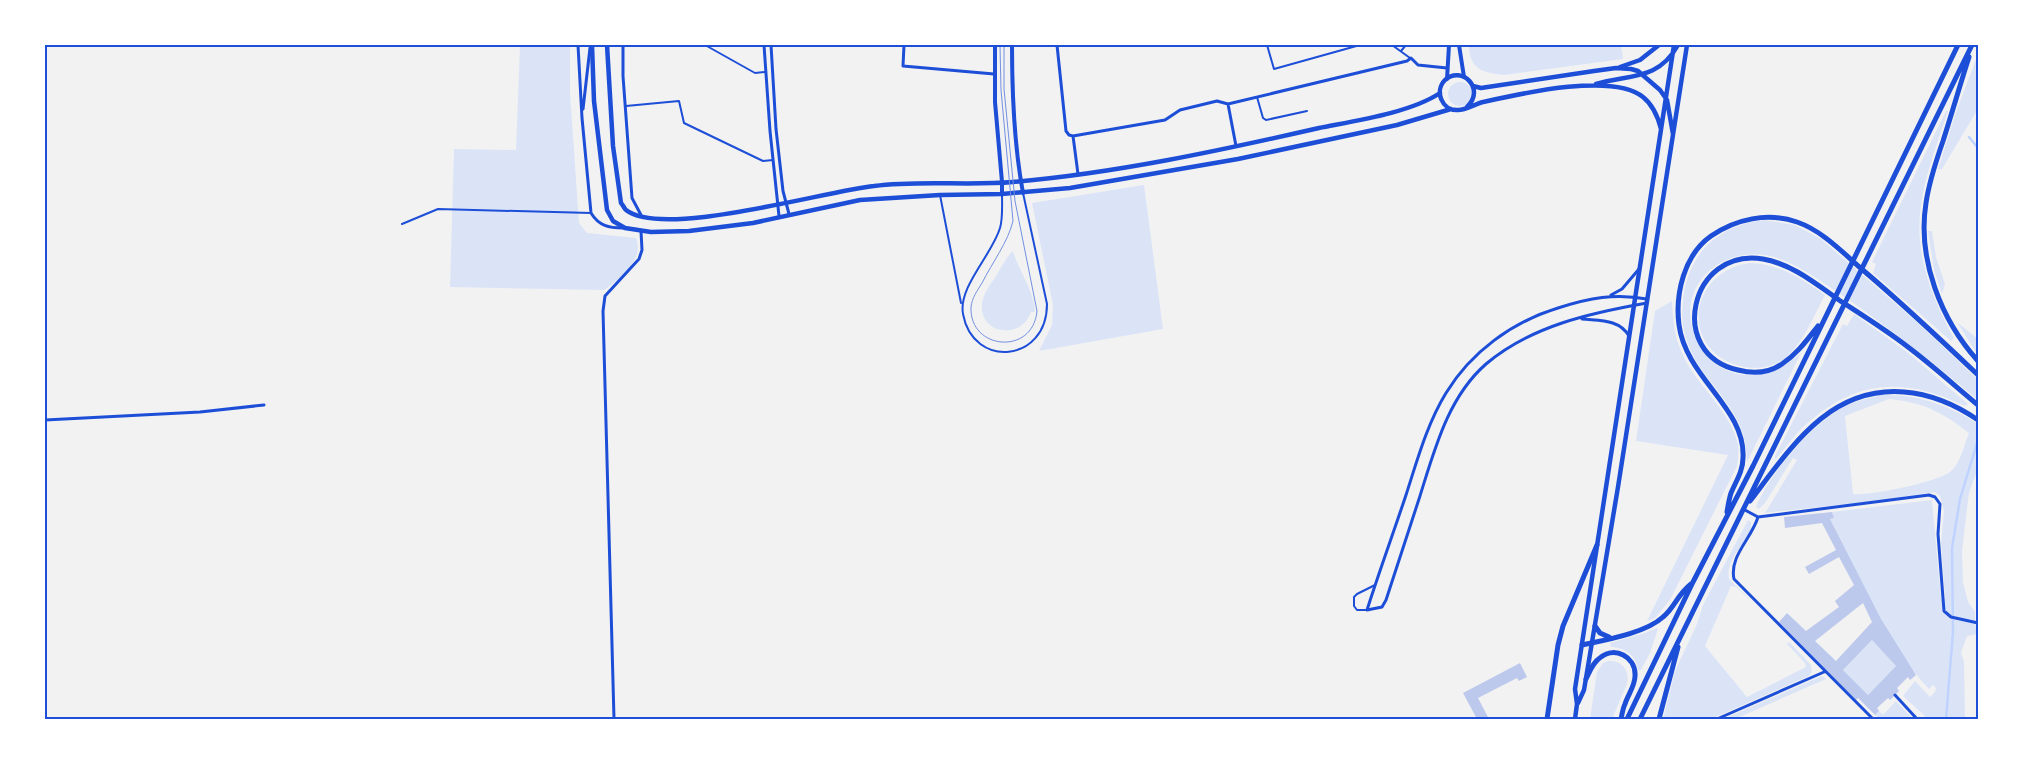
<svg xmlns="http://www.w3.org/2000/svg" width="2023" height="764" viewBox="0 0 2023 764" font-family="Commissioner,sans-serif">
	<style>
		.green { fill: #dbe4f7; fill-rule: evenodd }
		.lines { fill: none; stroke-linecap: round; stroke-linejoin: round }
		.stream { stroke: #bfd3fe; stroke-width: 2.5 }
		.building { fill: #bdc9ec; fill-rule: evenodd }
		.service { stroke: #1d4ed8; stroke-width: 2 }
		.minor { stroke: #1d4ed8; stroke-width: 3 }
		.tertiary { stroke: #1d4ed8; stroke-width: 4 }
		.secondary { stroke: #1d4ed8; stroke-width: 4.5 }
		.primary { stroke: #1d4ed8; stroke-width: 5 }
		.tram { stroke: #7290e2; stroke-width: 1 }
		.neatline { fill: none; stroke: #1d4ed8; stroke-width: 2 }
	</style>
	<rect width="100%" height="100%" fill="#f2f2f2"/>
	<path class="green" d="M520,45H570V93L579,223L587,233L636,238C645,260 619,279 604,290L450,287L454,149L516,150Z
		M1469,45H1621L1623,59L1504,75C1483,73 1469,69 1469,45Z
		M1978,54V109L1942,169H1938L1956,112Z
		M1448 94a12 12 0 1 1 24 0a12 12 0 1 1-24 0Z
		M1946,111H1948C1937,145 1923,179 1920,214C1916,258 1933,301 1954,338L1951,341L1873,273L1876,264L1872,262Z
		M1144,185L1163,329L1039,351L1052,325L1053,305L1032,203Z
		M1765,220L1795,225L1821,239L1919,324L1978,380V400C1935,364 1892,330 1846,298C1823,283 1800,265 1774,257C1757,252 1738,254 1722,262C1647,303 1718,425 1801,353L1747,462C1749,394 1674,375 1683,301C1684,285 1689,271 1697,258C1713,234 1737,223 1765,220Z
		M1928,231H1932L1936,257L1945,284L1942,294L1934,270Z
		M1013,251C1019,272 1034,290 1035,312H1031C1021,341 979,334 982,304C983,294 990,285 996,276C1001,268 1006,257 1013,251Z
		M1750,263C1779,264 1801,278 1825,295C1813,317 1804,343 1784,359C1772,368 1754,370 1740,366C1678,349 1689,271 1750,263Z
		M1672,301C1673,319 1674,336 1682,353C1696,386 1729,408 1738,444C1739,451 1738,459 1737,466L1670,600L1655,618L1647,621L1728,455L1636,441L1655,311Z
		M1854,314L1907,352L1968,404L1965,406C1903,376 1854,379 1802,428C1792,438 1784,450 1775,460V456L1843,324L1847,326Z
		M1957,322L1978,339V356Z
		M1882,395C1918,394 1948,405 1978,424V468L1969,493L1962,551L1963,582L1968,602L1975,612V625L1978,626V634L1967,636L1961,653L1964,661L1965,719H1928L1903,696L1915,681L1930,697L1935,692L1936,688L1933,685L1929,689C1887,645 1858,573 1830,519L1834,518L1832,512L1932,500L1941,598H1945L1941,543L1944,511L1940,496L1935,492L1928,493L1884,500L1765,513L1797,460L1793,458L1765,503L1759,509L1756,507C1770,473 1807,430 1838,410C1851,402 1868,398 1882,395ZM1889,399C1923,402 1942,412 1969,433C1964,445 1961,462 1951,471C1939,482 1870,496 1853,494L1845,416Z
		M1748,520L1751,522C1753,542 1725,554 1729,579L1757,606L1736,587L1731,586L1705,646L1747,697L1806,667L1805,663L1787,644L1789,642L1811,665L1812,672L1809,676L1711,719H1663L1675,671L1697,624L1703,605Z
		M1657,628L1658,629L1650,653L1641,670H1638C1636,655 1625,648 1611,647L1610,643L1645,633Z
		M1872,640L1896,666L1868,695L1843,670Z
		M1608,661C1622,660 1630,670 1627,684L1612,719H1590L1597,672L1603,663Z
		M1822,676L1826,679L1735,719H1723Z
		M1896,701L1913,719H1879L1875,715L1879,711L1883,715Z"/>
	<g class="lines">
		<path class="stream" d="M1969,137L1978,148
			M1946,719L1953,632L1952,548L1960,499L1978,440"/>
	</g>
	<path class="building" d="M1832,512L1834,518L1830,519L1881,619L1916,675L1910,680L1908,677L1897,688L1899,691L1890,700L1888,698L1877,708L1879,711L1875,715L1858,698L1856,700L1779,622L1787,613L1806,631L1839,607L1835,601L1854,585L1839,557L1809,574L1805,567L1836,550L1822,523L1785,528L1784,517ZM1863,603L1872,622L1836,661L1815,641ZM1872,640L1896,666L1868,695L1843,670Z
		M1520,663L1527,677L1519,681L1517,678L1478,698L1489,719H1477L1463,693Z"/>
	<g class="lines">
		<path class="service" d="M705,45L755,73L765,72
			M1267,45L1274,69L1360,45
			M1392,45L1410,58
			M1401,51L1406,45
			M1257,97L1263,118L1266,120L1307,111
			M626,106L679,101L684,123L763,161L773,160
			M1002,194C1002,205 1003,218 1000,228C992,255 958,287 963,314C973,369 1047,363 1047,304L1023,193
			M940,195L961,303
			M402,224L438,209L591,213
			M1367,610H1357L1354,606V597L1357,594L1375,585"/>
		<path class="minor" d="M578,45L582,118L591,213C599,226 609,228 623,228
			M623,45V76L632,198L641,215
			M764,45L770,131L779,216
			M771,45L776,129L783,191L789,214
			M904,45L903,66L994,74
			M1057,45L1066,131L1069,135L1073,136L1165,120L1180,110L1217,101L1228,104L1407,61L1411,58L1418,65L1447,68
			M1228,104L1236,146
			M583,109L590,48
			M1073,136L1078,174
			M1611,295L1622,289L1639,269
			M1647,299C1615,293 1589,298 1558,308C1512,322 1471,352 1446,393C1427,424 1417,461 1406,495C1393,534 1379,572 1367,610L1382,607L1386,600C1397,567 1408,533 1419,499C1434,452 1447,398 1486,364C1531,326 1590,313 1647,303
			M1582,319C1600,321 1619,319 1629,336
			M45,420L200,412L264,405
			M1743,509L1758,517L1929,495L1935,497L1940,504L1938,534L1944,611L1951,617L1978,623
			M1758,517C1752,538 1729,556 1734,579L1873,719
			M1895,695L1917,719
			M614,719L603,311L605,296L639,259L642,250L641,231
			M1717,719L1824,672"/>
		<path class="tertiary" d="M995,45V102L1002,182V194
			M1012,45C1012,94 1014,145 1023,193
			M1459,45L1464,77
			M1447,79L1449,45"/>
		<path class="secondary" d="M592,45L594,101L607,210L613,221L625,228L651,232L689,231L753,223L860,200L940,195L1002,194L1070,188L1238,159L1397,125L1451,109
			M607,45L613,146L621,203C623,205 624,208 626,210C663,239 825,191 874,186C920,180 967,186 1013,182C1116,173 1218,151 1319,128C1354,121 1410,113 1440,93
			M1620,67L1640,60L1659,45
			M1596,84C1629,74 1658,81 1678,45
			M1473,86L1481,88L1594,71L1616,68L1631,69L1638,71L1660,90L1667,100L1673,134
			M1467,107C1486,89 1462,65 1445,80C1434,91 1442,111 1458,110C1466,110 1475,104 1483,102C1519,94 1613,72 1643,97C1653,105 1658,117 1661,129
			M1578,703L1584,690L1618,487L1687,45
			M1575,719L1577,704L1575,689L1674,45"/>
		<path class="primary" d="M1969,57C1960,85 1952,113 1943,141C1936,161 1929,182 1926,203C1917,259 1941,320 1978,361
			M1818,326C1807,340 1797,354 1782,364C1769,373 1753,374 1738,370C1666,354 1690,247 1763,259C1792,264 1816,284 1839,300C1862,315 1886,330 1908,347C1932,365 1955,386 1978,405
			M1750,501C1790,449 1829,386 1904,392C1930,394 1956,405 1978,420
			M1727,512C1728,506 1729,499 1731,493C1736,481 1743,471 1743,458C1746,408 1686,378 1679,325C1675,294 1684,255 1711,236C1736,219 1767,212 1797,222C1823,231 1843,253 1864,271C1903,304 1940,339 1978,375
			M1595,626L1600,633L1609,637
			M1582,645C1605,640 1646,633 1663,617C1675,607 1677,595 1691,584
			M1586,679C1590,671 1593,662 1601,657C1615,646 1635,657 1635,674C1636,685 1628,694 1625,704C1623,708 1622,714 1621,719
			M1547,719L1558,645L1563,626L1597,545
			M1627,719L1693,582L1753,466L1958,45
			M1640,719L1972,45
			M1659,719L1678,647"/>
		<path class="tram" d="M1000,45L1001,90L1013,221C1008,242 992,263 982,283C977,291 972,298 971,307C969,350 1033,356 1037,311L1015,201L1004,89V45"/>
	</g>
	<rect width="2023" height="764" fill="none" stroke="#ffffff" stroke-width="92"/>
	<rect x="46" y="46" width="1931" height="672" class="neatline"/>
</svg>
